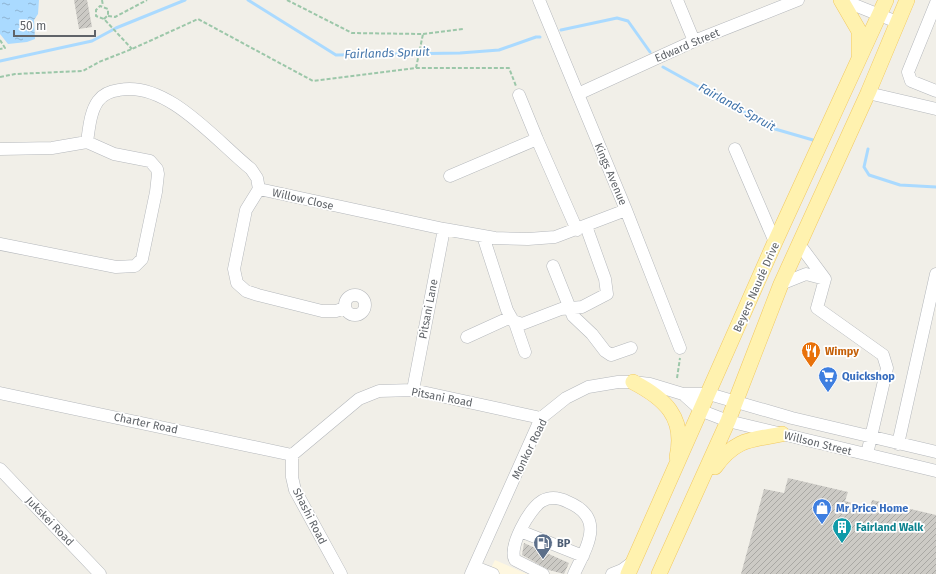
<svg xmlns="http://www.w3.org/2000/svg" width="936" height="574" viewBox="0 0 936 574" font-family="'Fira Sans',sans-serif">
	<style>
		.commercial { fill: #fef7e0 }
		.water { fill: url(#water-ripples) }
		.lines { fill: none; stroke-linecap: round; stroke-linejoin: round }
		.stream { stroke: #aadaff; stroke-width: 3 }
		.building { fill: url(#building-hatch) }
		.minor-casing { stroke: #b5b8bc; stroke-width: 13 }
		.major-casing { stroke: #f2c960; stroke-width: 16 }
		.path { stroke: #9cc7a9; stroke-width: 2; stroke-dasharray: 4 2; stroke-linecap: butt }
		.minor { stroke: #fff; stroke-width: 12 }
		.major { stroke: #fff2af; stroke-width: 15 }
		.labels { text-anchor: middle; stroke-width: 3.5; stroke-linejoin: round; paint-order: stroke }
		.street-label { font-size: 11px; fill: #5f6368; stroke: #fff }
		.food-label { font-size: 11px; font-weight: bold; fill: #c56008; stroke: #fff; text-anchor: start }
		.shop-label { font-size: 11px; font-weight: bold; fill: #366cbe; stroke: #fff; text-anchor: start }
		.culture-label { font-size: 11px; font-weight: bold; fill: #0d838f; stroke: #fff; text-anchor: start }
		.service-label { font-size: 11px; font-weight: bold; fill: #4e5e75; stroke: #fff; text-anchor: start }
		.water-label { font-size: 12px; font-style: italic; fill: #4174aa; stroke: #fff }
	</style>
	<defs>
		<pattern id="water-ripples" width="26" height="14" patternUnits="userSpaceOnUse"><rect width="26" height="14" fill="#aadaff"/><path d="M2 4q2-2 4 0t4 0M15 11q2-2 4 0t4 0" fill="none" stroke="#8eb4d2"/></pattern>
		<pattern id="building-hatch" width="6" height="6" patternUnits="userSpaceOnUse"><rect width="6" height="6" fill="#cccac5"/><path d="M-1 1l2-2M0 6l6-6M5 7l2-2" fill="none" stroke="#a9a8a4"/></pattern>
	</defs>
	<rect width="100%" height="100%" fill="#f1efe8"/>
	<path class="commercial" d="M495,560L527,574H488Z"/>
	<path class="water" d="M0,0H39L38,14L34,20L35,39L27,42L8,44L0,34Z"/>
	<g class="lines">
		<path class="stream" d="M248,0L336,55L460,53L499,50L536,37H540
			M561,30L617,18L628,21L650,52
			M0,61L92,41L116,28L185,0
			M663,67L775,129L813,140
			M868,149L864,167L869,175L900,185L936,187"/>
	</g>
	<path class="building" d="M74,0H87L92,27L79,29Z
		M788,478L848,492L845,501L870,508L872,500L936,515V574H741L764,489L784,493Z
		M524,543L569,563L564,574L549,570L522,555Z"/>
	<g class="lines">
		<defs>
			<path id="minor" d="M539,0L626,210L680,348
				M677,0L694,41
				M842,0L897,22
				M936,3L908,72L911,81L936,91
				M868,93L936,109
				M578,94L694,41L798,0
				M519,95L537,139L577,230
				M87,142C89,129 90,112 98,101C103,94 111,91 119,90C167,80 216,141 251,169L257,178L259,189
				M0,149L52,148L87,142
				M735,149L775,242
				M450,176L537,139
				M259,189L444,229L495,238L528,239L555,237L626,210
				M259,189L246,210L234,269L237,283L246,291L258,295L322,311H336L345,308
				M483,236L507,310L513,321L522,324L561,309L582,307L607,294L605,279L586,226
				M0,244L116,267L135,266L142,259L156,192L158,174L157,169L150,161L114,154L87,142
				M799,244L825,279L817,308L883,355L887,368L867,454
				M553,266L573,316L592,334L605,351L611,355L631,348
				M781,284L806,274L825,279
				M345 305a10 10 0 1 1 20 0a10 10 0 1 1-20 0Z
				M515,323L525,352
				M467,337L511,317
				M413,390L444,229
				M0,393L292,455
				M683,394L702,411L728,421L936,471
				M898,444L936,274
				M292,455L359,399L379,391L413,390L541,418
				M292,455V477L295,490L341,574
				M0,469L100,574
				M520,531L583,556
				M475,567L493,574
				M471,574L541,418L566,398L588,387L618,382H633L650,384L683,394H709L792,418L936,452
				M543,574L515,560C508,547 529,509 542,501C551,496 560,498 568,502C606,518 587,546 574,574
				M612,574L622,570L633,562"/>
			<path id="major" d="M841,0L859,31V54
				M633,382C664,398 686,417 677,457
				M715,467C735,439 750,440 782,434
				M628,574L775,242L886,0
				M659,574L728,421L781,284L868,93L907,0"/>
		</defs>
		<use href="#minor" class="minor-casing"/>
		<use href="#major" class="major-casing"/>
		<path class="path" d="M102,0L103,6
			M287,0L352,33L423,34L463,29
			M108,16L115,17L147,0
			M104,19L108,15V9L100,6L96,10V16L104,19L132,49
			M0,40L5,48L0,49
			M416,68L423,34
			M0,77L15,74L83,71L99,62L132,49L198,19L313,81L416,68H509L516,86
			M677,378L680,358"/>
		<use href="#minor" class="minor"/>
		<use href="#major" class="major"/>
	</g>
	<defs>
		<symbol id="restaurant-pin" viewBox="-11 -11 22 30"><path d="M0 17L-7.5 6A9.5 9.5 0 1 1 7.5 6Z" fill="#e8710a" stroke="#fff"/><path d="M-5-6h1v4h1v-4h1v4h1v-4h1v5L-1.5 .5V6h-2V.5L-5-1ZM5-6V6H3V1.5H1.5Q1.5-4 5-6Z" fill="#fff"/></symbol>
		<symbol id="supermarket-pin" viewBox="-11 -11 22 30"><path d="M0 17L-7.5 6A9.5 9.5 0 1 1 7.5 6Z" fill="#3f7fe0" stroke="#fff"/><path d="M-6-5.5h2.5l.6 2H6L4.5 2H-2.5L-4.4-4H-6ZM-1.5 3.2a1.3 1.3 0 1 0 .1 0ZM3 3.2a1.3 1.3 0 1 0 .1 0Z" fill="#fff"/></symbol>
		<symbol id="shop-pin" viewBox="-11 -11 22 30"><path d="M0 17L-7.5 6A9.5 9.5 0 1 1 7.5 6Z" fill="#3f7fe0" stroke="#fff"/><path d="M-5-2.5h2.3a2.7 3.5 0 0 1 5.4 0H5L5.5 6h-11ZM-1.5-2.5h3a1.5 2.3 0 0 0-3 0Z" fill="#fff"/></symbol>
		<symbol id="building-pin" viewBox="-11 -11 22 30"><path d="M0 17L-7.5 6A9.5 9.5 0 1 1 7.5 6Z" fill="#0f9aa8" stroke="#fff"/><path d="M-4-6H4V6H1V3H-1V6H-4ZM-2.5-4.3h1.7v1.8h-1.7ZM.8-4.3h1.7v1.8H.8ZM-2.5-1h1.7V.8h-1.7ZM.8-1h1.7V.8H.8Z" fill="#fff"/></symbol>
		<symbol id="fuel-pin" viewBox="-11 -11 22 30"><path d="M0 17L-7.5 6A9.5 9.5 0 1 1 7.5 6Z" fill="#5c6f8a" stroke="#fff"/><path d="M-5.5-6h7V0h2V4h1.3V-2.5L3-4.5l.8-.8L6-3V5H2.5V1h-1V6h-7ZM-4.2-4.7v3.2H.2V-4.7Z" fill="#fff"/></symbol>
	</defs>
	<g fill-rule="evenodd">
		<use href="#restaurant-pin" x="800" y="340" width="22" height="30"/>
		<use href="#supermarket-pin" x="817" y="365" width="22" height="30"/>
		<use href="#shop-pin" x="811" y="497" width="22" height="30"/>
		<use href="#building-pin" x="831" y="516" width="22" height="30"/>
		<use href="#fuel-pin" x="532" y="532" width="22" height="30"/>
	</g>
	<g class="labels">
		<g class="street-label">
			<text transform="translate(687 45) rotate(-23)" y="4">Edward Street</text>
			<text transform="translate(611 174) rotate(67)" y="4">Kings Avenue</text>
			<text transform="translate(303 199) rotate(13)" y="4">Willow Close</text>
			<text transform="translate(756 287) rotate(-66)" y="4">Beyers Naudé Drive</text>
			<text transform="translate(428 309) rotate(-79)" y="4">Pitsani Lane</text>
			<text transform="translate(442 397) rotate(11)" y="4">Pitsani Road</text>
			<text transform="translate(146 423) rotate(12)" y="4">Charter Road</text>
			<text transform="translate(818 443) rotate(14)" y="4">Willson Street</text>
			<text transform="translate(529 449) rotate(-64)" y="4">Monkor Road</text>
			<text transform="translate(310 516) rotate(63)" y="4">Shashi Road</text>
			<text transform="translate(50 521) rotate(46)" y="4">Jukskei Road</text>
		</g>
		<g class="food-label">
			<text x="825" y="355">Wimpy</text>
		</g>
		<g class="shop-label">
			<text x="842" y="380">Quickshop</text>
			<text x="836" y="512">Mr Price Home</text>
		</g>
		<g class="culture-label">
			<text x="856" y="531">Fairland Walk</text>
		</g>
		<g class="service-label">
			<text x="557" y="547">BP</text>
		</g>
		<g class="water-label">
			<text transform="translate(387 53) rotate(-2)" y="4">Fairlands Spruit</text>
			<text transform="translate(737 107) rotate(29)" y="4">Fairlands Spruit</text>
		</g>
	</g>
	<path d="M14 30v6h81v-6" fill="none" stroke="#5f6368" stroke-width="2"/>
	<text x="20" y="30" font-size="12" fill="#5f6368" stroke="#ffffff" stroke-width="3" paint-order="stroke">50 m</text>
</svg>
